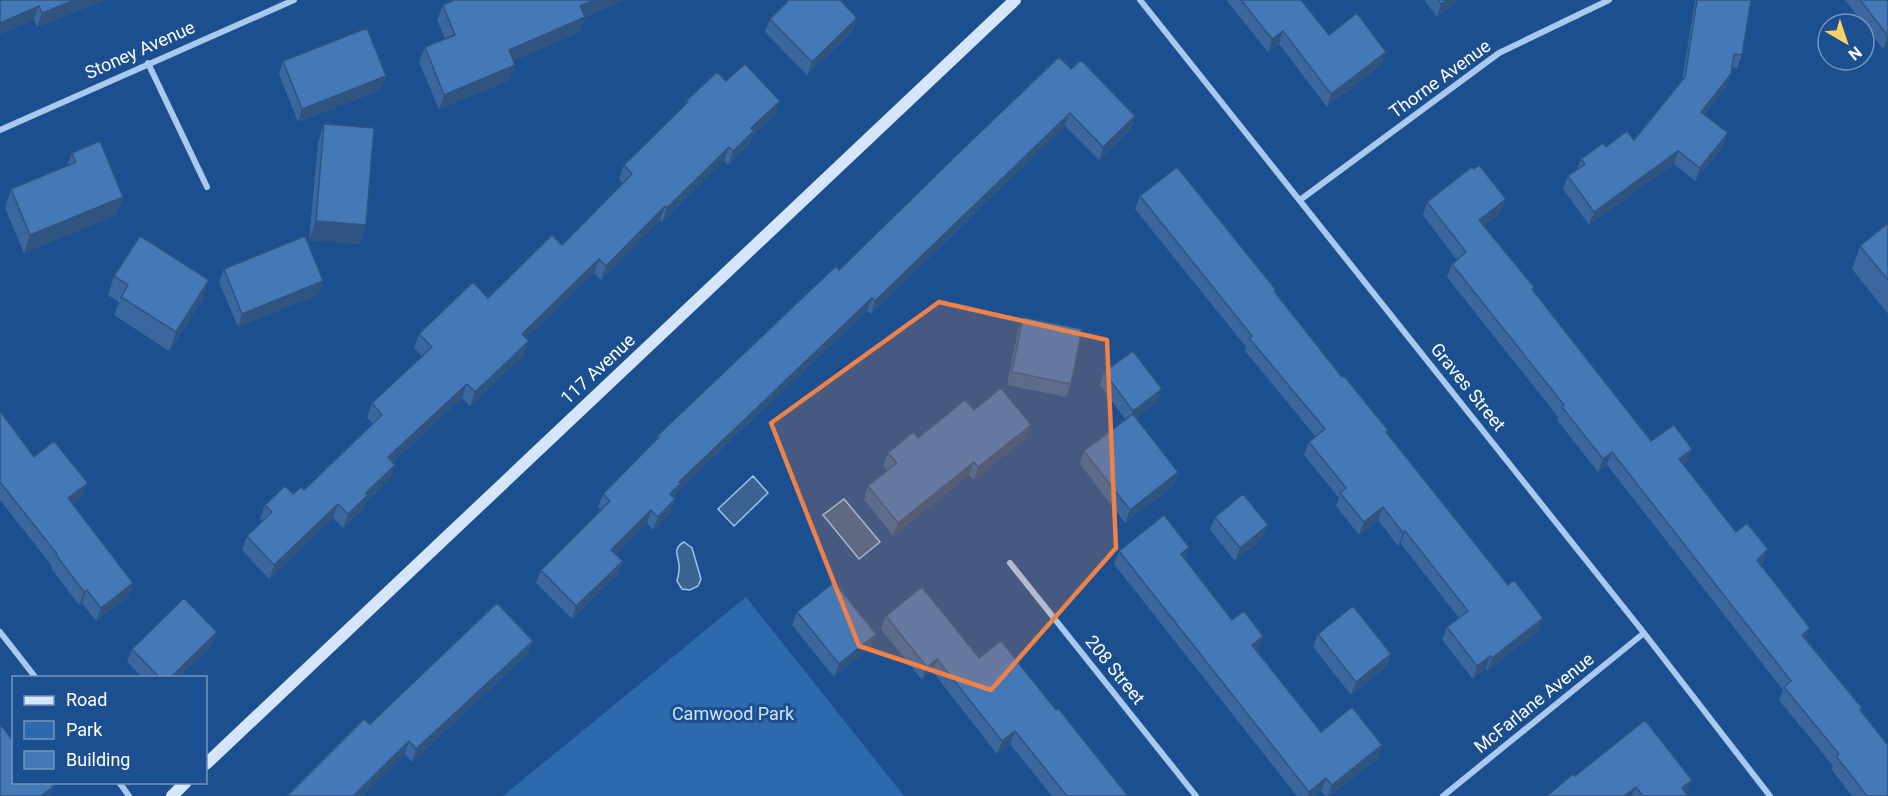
<svg xmlns="http://www.w3.org/2000/svg" width="1888" height="796" viewBox="0 0 1888 796" font-family="Roboto,sans-serif">
	<style>
		.green { fill: #2e69ad }
		.water { fill: #3c6290; stroke: #9cc4f0; stroke-width: 1.5 }
		.lines { fill: none; stroke-linecap: round; stroke-linejoin: round }
		.street { stroke: #a9c9ee; stroke-width: 6 }
		.secondary { stroke: #d6e6fa; stroke-width: 12 }
		.wall { fill: #3a679d }
		.shaded-wall { fill: #305480 }
		.building { fill: #4478b7; stroke: #305480; stroke-width: 1.5 }
		.marked { fill: #ee8249; fill-opacity: 0.2; stroke: #ee8249; stroke-width: 4.5; stroke-linejoin: round }
		.labels { text-anchor: middle; stroke-width: 6; stroke-linejoin: round; paint-order: stroke }
		.street-label { font-size: 18px; fill: #fff; stroke: #1b4f8f }
		.park-label { font-size: 18px; fill: #cfe3fa; stroke: #1b4f8f }
	</style>
	<rect width="100%" height="100%" fill="#1b4f8f"/>
	<path class="green" d="M746,597L904,796H503Z"/>
	<path class="water" d="M753,476L768,493L734,526L718,509Z
		M844,499L880,542L859,559L823,515Z
		M684,542L692,548L701,579L698,586L690,590L682,589L677,581C678,577 679,574 679,570C681,558 670,550 684,542Z"/>
	<g class="lines">
		<path class="street" d="M1140,0L1644,633L1770,796
			M148,63L207,187
			M0,130L294,0
			M1300,200L1499,53L1609,0
			M1010,563L1196,796
			M0,632L36,678
			M119,782L129,796
			M1443,796L1644,633"/>
		<path class="secondary" d="M206,764L1015,0
			M172,796L186,782"/>
	</g>
	<path class="wall" d="M0,0H105L37,27L34,20L0,34Z
		M454,0H624L585,17L580,32L513,61L510,80L439,109L419,62L425,47L445,39L437,20L443,5Z
		M1226,0H1301L1329,35L1386,52L1381,65L1327,107L1279,44L1268,52Z
		M1424,0H1459L1437,17Z
		M1695,0H1751L1742,55L1737,68L1732,67L1731,74L1726,87L1704,114L1723,146L1695,181L1674,164L1589,225L1563,189L1568,176L1577,170L1581,159L1606,147L1634,140L1682,81Z
		M1845,0H1888V45L1883,49Z
		M770,19L853,31L807,75L765,32Z
		M283,61L381,90L298,122L279,74Z
		M1071,69L1135,116L1131,129L1099,160L1065,126L871,314L867,311L677,492L674,498L671,512L653,530L647,523L615,554L623,561L618,574L572,619L536,583L541,570L601,510L598,507L603,494L655,441L657,436L839,270Z
		M726,81L780,101L775,115L752,136L749,145L728,165L724,161L662,222L660,220L601,280L594,273L526,338L524,355L470,406L462,398L393,462L395,465L390,479L365,503L363,509L343,528L333,518L269,579L242,550L247,536L262,521L260,519L265,505L293,494L304,490L373,424L367,417L372,403L422,356L414,348L419,334L488,298L562,245L623,184L619,179L624,165L685,105L686,101Z
		M324,124L366,225L359,244L309,240L318,142Z
		M72,153L123,197L116,215L24,253L5,208L11,189L67,166Z
		M1140,196L1275,293L1342,377L1388,430L1387,433L1539,631L1487,671L1486,669L1473,679L1442,640L1447,627L1459,618L1401,544L1398,546L1378,520L1359,535L1336,506L1339,498L1304,455L1309,442L1316,437L1245,351L1246,347L1135,209Z
		M1506,199L1501,212L1484,226L1534,287L1533,290L1651,441L1688,462L1683,465L1736,532L1768,549L1763,562L1760,565L1806,640L1862,708L1861,711L1888,796H1852L1831,769L1833,766L1779,700L1783,690L1607,465L1598,472L1557,420L1558,417L1447,277L1452,264L1457,260L1423,215L1427,202Z
		M1888,223V314L1852,269L1860,246Z
		M224,269L319,294L238,327L219,282Z
		M114,276L203,299L169,351L114,315L119,302L108,295Z
		M1023,317L1071,384L1066,397L1007,385L1018,330Z
		M1104,372L1162,389L1157,402L1136,418L1178,472L1174,485L1125,523L1080,464L1084,451L1125,419L1100,385Z
		M974,410L1026,438L974,480L969,475L893,536L864,499L868,486L887,471L883,466L888,453Z
		M0,411L34,457L83,496L73,504L129,596L96,621L82,603L79,605L51,568L52,566L0,500Z
		M1215,517L1263,538L1235,561L1210,530Z
		M1189,547L1185,559L1232,620L1263,636L1258,649L1257,650L1321,732L1378,758L1330,796H1325L1321,791L1315,796H1297L1114,564L1119,551Z
		M797,612L871,647L834,677L792,625Z
		M886,616L979,658L1056,710L1128,796H1052L1010,744L997,754L933,672L922,680L881,629Z
		M217,632L212,645L178,678H143L127,662L132,649Z
		M1318,634L1391,654L1387,667L1351,695L1313,647Z
		M528,654L412,762L405,754L362,796H287L370,724Z
		M1575,776L1688,793L1687,794L1688,796H1547Z"/>
	<path class="shaded-wall" d="M75,0H105L37,27L42,13Z
		M594,0H624L575,21L580,6Z
		M1447,0H1459L1437,17L1441,4Z
		M39,6L34,20L0,34V23Z
		M585,17L580,32L504,65L509,50Z
		M857,18L853,31L807,75L812,62Z
		M1283,31L1279,44L1268,52L1272,39Z
		M1888,35V45L1883,49Z
		M1386,52L1381,65L1327,107L1331,94Z
		M515,65L510,80L439,109L444,95Z
		M1731,74L1726,87L1696,125L1701,112Z
		M386,76L381,90L298,122L302,109Z
		M780,101L775,115L752,136L749,145L728,165L733,151L751,128Z
		M1070,113L1065,126L871,314L875,301Z
		M1135,116L1131,129L1099,160L1103,147Z
		M1728,133L1723,146L1695,181L1700,168Z
		M729,147L724,161L662,222L667,208Z
		M1678,151L1674,164L1589,225L1594,212Z
		M123,197L116,215L24,253L30,235Z
		M1506,199L1501,212L1474,233L1479,220Z
		M665,206L660,220L601,280L606,266Z
		M316,221L366,225L359,244L309,240Z
		M599,259L594,273L516,348L522,334Z
		M209,280L203,299L169,351L176,332Z
		M323,281L319,294L238,327L242,314Z
		M872,298L867,311L677,492L676,496L666,507L670,494L679,482Z
		M529,341L524,355L470,406L475,392Z
		M467,384L462,398L383,471L388,457Z
		M1162,389L1157,402L1129,424L1133,411Z
		M1031,425L1026,438L974,480L978,467Z
		M1692,449L1688,462L1674,472L1679,459Z
		M1612,452L1607,465L1598,472L1603,459Z
		M974,462L969,475L893,536L898,523Z
		M395,465L390,479L365,503L363,509L343,528L348,514L366,493Z
		M1178,472L1174,485L1125,523L1130,510Z
		M88,483L83,496L64,511L68,498Z
		M675,499L671,512L653,530L658,517Z
		M338,504L333,518L269,579L274,565Z
		M1383,507L1378,520L1359,535L1364,522Z
		M651,510L647,523L607,563L611,550Z
		M1268,525L1263,538L1235,561L1240,548Z
		M1405,531L1401,544L1398,546L1403,533Z
		M1189,547L1185,560L1181,554Z
		M1768,549L1763,562L1752,573L1757,560Z
		M623,561L618,574L572,619L576,606Z
		M133,583L129,596L96,621L101,608Z
		M87,590L82,603L79,605L84,592Z
		M1543,618L1539,631L1487,671L1492,658Z
		M1810,628L1805,642L1802,635Z
		M217,632L212,645L178,678H170Z
		M876,634L871,647L834,677L839,664Z
		M1263,636L1258,649L1247,658L1252,645Z
		M533,641L528,654L412,762L416,749Z
		M1391,654L1387,667L1351,695L1356,682Z
		M1490,656L1486,669L1473,679L1477,666Z
		M937,659L933,672L922,680L927,667Z
		M1015,731L1010,744L997,754L1002,741Z
		M409,741L405,754L362,796H353Z
		M1382,745L1378,758L1330,796H1328L1332,785Z
		M1326,778L1321,791L1315,796H1307L1309,792Z
		M1692,780L1688,793L1684,796L1682,788Z
		M54,786L50,796H41Z
		M1636,787L1632,796H1624Z"/>
	<path class="building" d="M0,0H75L42,13L39,6L0,23Z
		M454,0H594L580,6L585,17L509,50L515,65L444,95L425,47L455,35L443,5Z
		M789,0H840L857,18L812,62L770,19Z
		M1241,0H1301L1329,35L1357,13L1386,52L1331,94L1283,31L1272,39Z
		M1438,0H1447L1441,4Z
		M1697,0H1751L1742,55L1734,54L1731,74L1701,112L1728,133L1700,168L1678,151L1594,212L1568,176L1585,164L1581,159L1603,143L1606,147L1627,131L1634,140L1685,77Z
		M1860,0H1888V36Z
		M367,28L386,76L302,109L283,61Z
		M1059,57L1071,69L1081,60L1135,116L1103,147L1070,113L875,301L872,298L679,482L681,483L670,494L675,499L658,517L651,510L611,550L623,561L576,606L541,570L610,501L603,494L659,437L657,436L836,266L839,270L968,144Z
		M745,64L780,101L751,128L754,131L733,151L729,147L667,208L665,206L606,266L599,259L522,334L529,341L475,392L467,384L388,457L395,465L366,493L368,495L348,514L338,504L274,565L247,536L272,512L265,505L285,486L293,494L301,487L304,490L382,415L372,403L432,347L419,334L473,282L488,298L552,235L562,245L632,174L624,165L688,102L686,101L717,72L726,81Z
		M324,124L374,128L366,225L316,221Z
		M100,141L123,197L30,235L11,189L76,162L72,153Z
		M1479,165L1506,199L1479,220L1534,287L1532,289L1651,441L1674,425L1692,449L1679,459L1736,532L1747,523L1768,549L1757,560L1810,628L1802,635L1862,708L1860,710L1888,745V796H1867L1836,756L1839,754L1784,687L1791,681L1612,452L1603,459L1562,407L1564,405L1452,264L1466,252L1427,202L1472,167L1474,169Z
		M1177,167L1276,290L1274,291L1342,377L1344,376L1388,430L1386,432L1508,585L1514,580L1543,618L1492,658L1490,656L1477,666L1447,627L1468,611L1405,531L1403,533L1383,507L1364,522L1340,493L1346,488L1309,442L1325,429L1249,338L1252,336L1140,196Z
		M1888,223V280L1860,246Z
		M140,236L209,280L176,332L121,297L128,285L114,276Z
		M305,236L323,281L242,314L224,269Z
		M1023,317L1082,329L1071,384L1012,372Z
		M1133,351L1162,389L1133,411L1104,372Z
		M1001,388L1031,425L978,467L974,462L898,523L868,486L897,463L888,453L913,432L918,438L965,400L974,410Z
		M0,411L34,457L54,441L88,483L68,498L133,583L101,608L87,590L84,592L56,555L57,554L0,482Z
		M1133,414L1178,472L1130,510L1084,451Z
		M1243,494L1268,525L1240,548L1215,517Z
		M1164,515L1189,547L1181,554L1232,620L1244,611L1263,636L1252,645L1321,732L1352,707L1382,745L1332,785L1326,778L1309,792L1119,551Z
		M834,582L876,634L839,664L797,612Z
		M922,587L979,658L1001,641L1056,710L1058,708L1128,796H1067L1015,731L1002,741L937,659L927,667L886,616Z
		M184,598L217,632L170,678H160L132,649Z
		M497,603L533,641L416,749L409,741L353,796H287L364,719L370,724Z
		M1353,606L1391,654L1356,682L1318,634Z
		M1645,720L1692,780L1682,788L1688,796H1643L1636,787L1624,796H1547L1573,774L1575,776Z
		M0,724L14,742V783H51L54,786L41,796H0Z"/>
	<path class="marked" d="M939,302L1107,340L1116,548L991,690L859,646L771,423Z"/>
	<g class="labels">
		<g class="street-label">
			<text transform="translate(140 50) rotate(-24)" y="6">Stoney Avenue</text>
			<text transform="translate(1440 79) rotate(-36)" y="6">Thorne Avenue</text>
			<text transform="translate(598 369) rotate(-43)" y="6">117 Avenue</text>
			<text transform="translate(1468 387) rotate(51)" y="6">Graves Street</text>
			<text transform="translate(1115 670) rotate(51)" y="6">208 Street</text>
			<text transform="translate(1534 703) rotate(-39)" y="6">McFarlane Avenue</text>
		</g>
		<g class="park-label">
			<text x="733" y="720">Camwood Park</text>
		</g>
	</g>
	<rect x="12" y="676" width="195" height="108" fill="#1b4f8f" stroke="#7695bc" stroke-width="1.5"/>
	<rect x="24" y="696" width="30" height="9" fill="#d6e6fa" stroke="#7695bc" stroke-width="1.5"/>
	<text x="66" y="706" font-size="18" fill="#ffffff">Road</text>
	<rect x="24" y="721" width="30" height="18" fill="#2e69ad" stroke="#7695bc" stroke-width="1.5"/>
	<text x="66" y="736" font-size="18" fill="#ffffff">Park</text>
	<rect x="24" y="751" width="30" height="18" fill="#4478b7" stroke="#7695bc" stroke-width="1.5"/>
	<text x="66" y="766" font-size="18" fill="#ffffff">Building</text>
	<g transform="translate(1846 42) rotate(141)"><circle r="28" fill="#1b4f8f" stroke="#7695bc" stroke-width="1.5"/>
	<path d="M0-4.5L10 22L0 15L-10 22Z" fill="#ffd166"/>
	<text y="-9" font-size="16" font-weight="bold" text-anchor="middle" fill="#ffffff">N</text>
	</g>
</svg>
